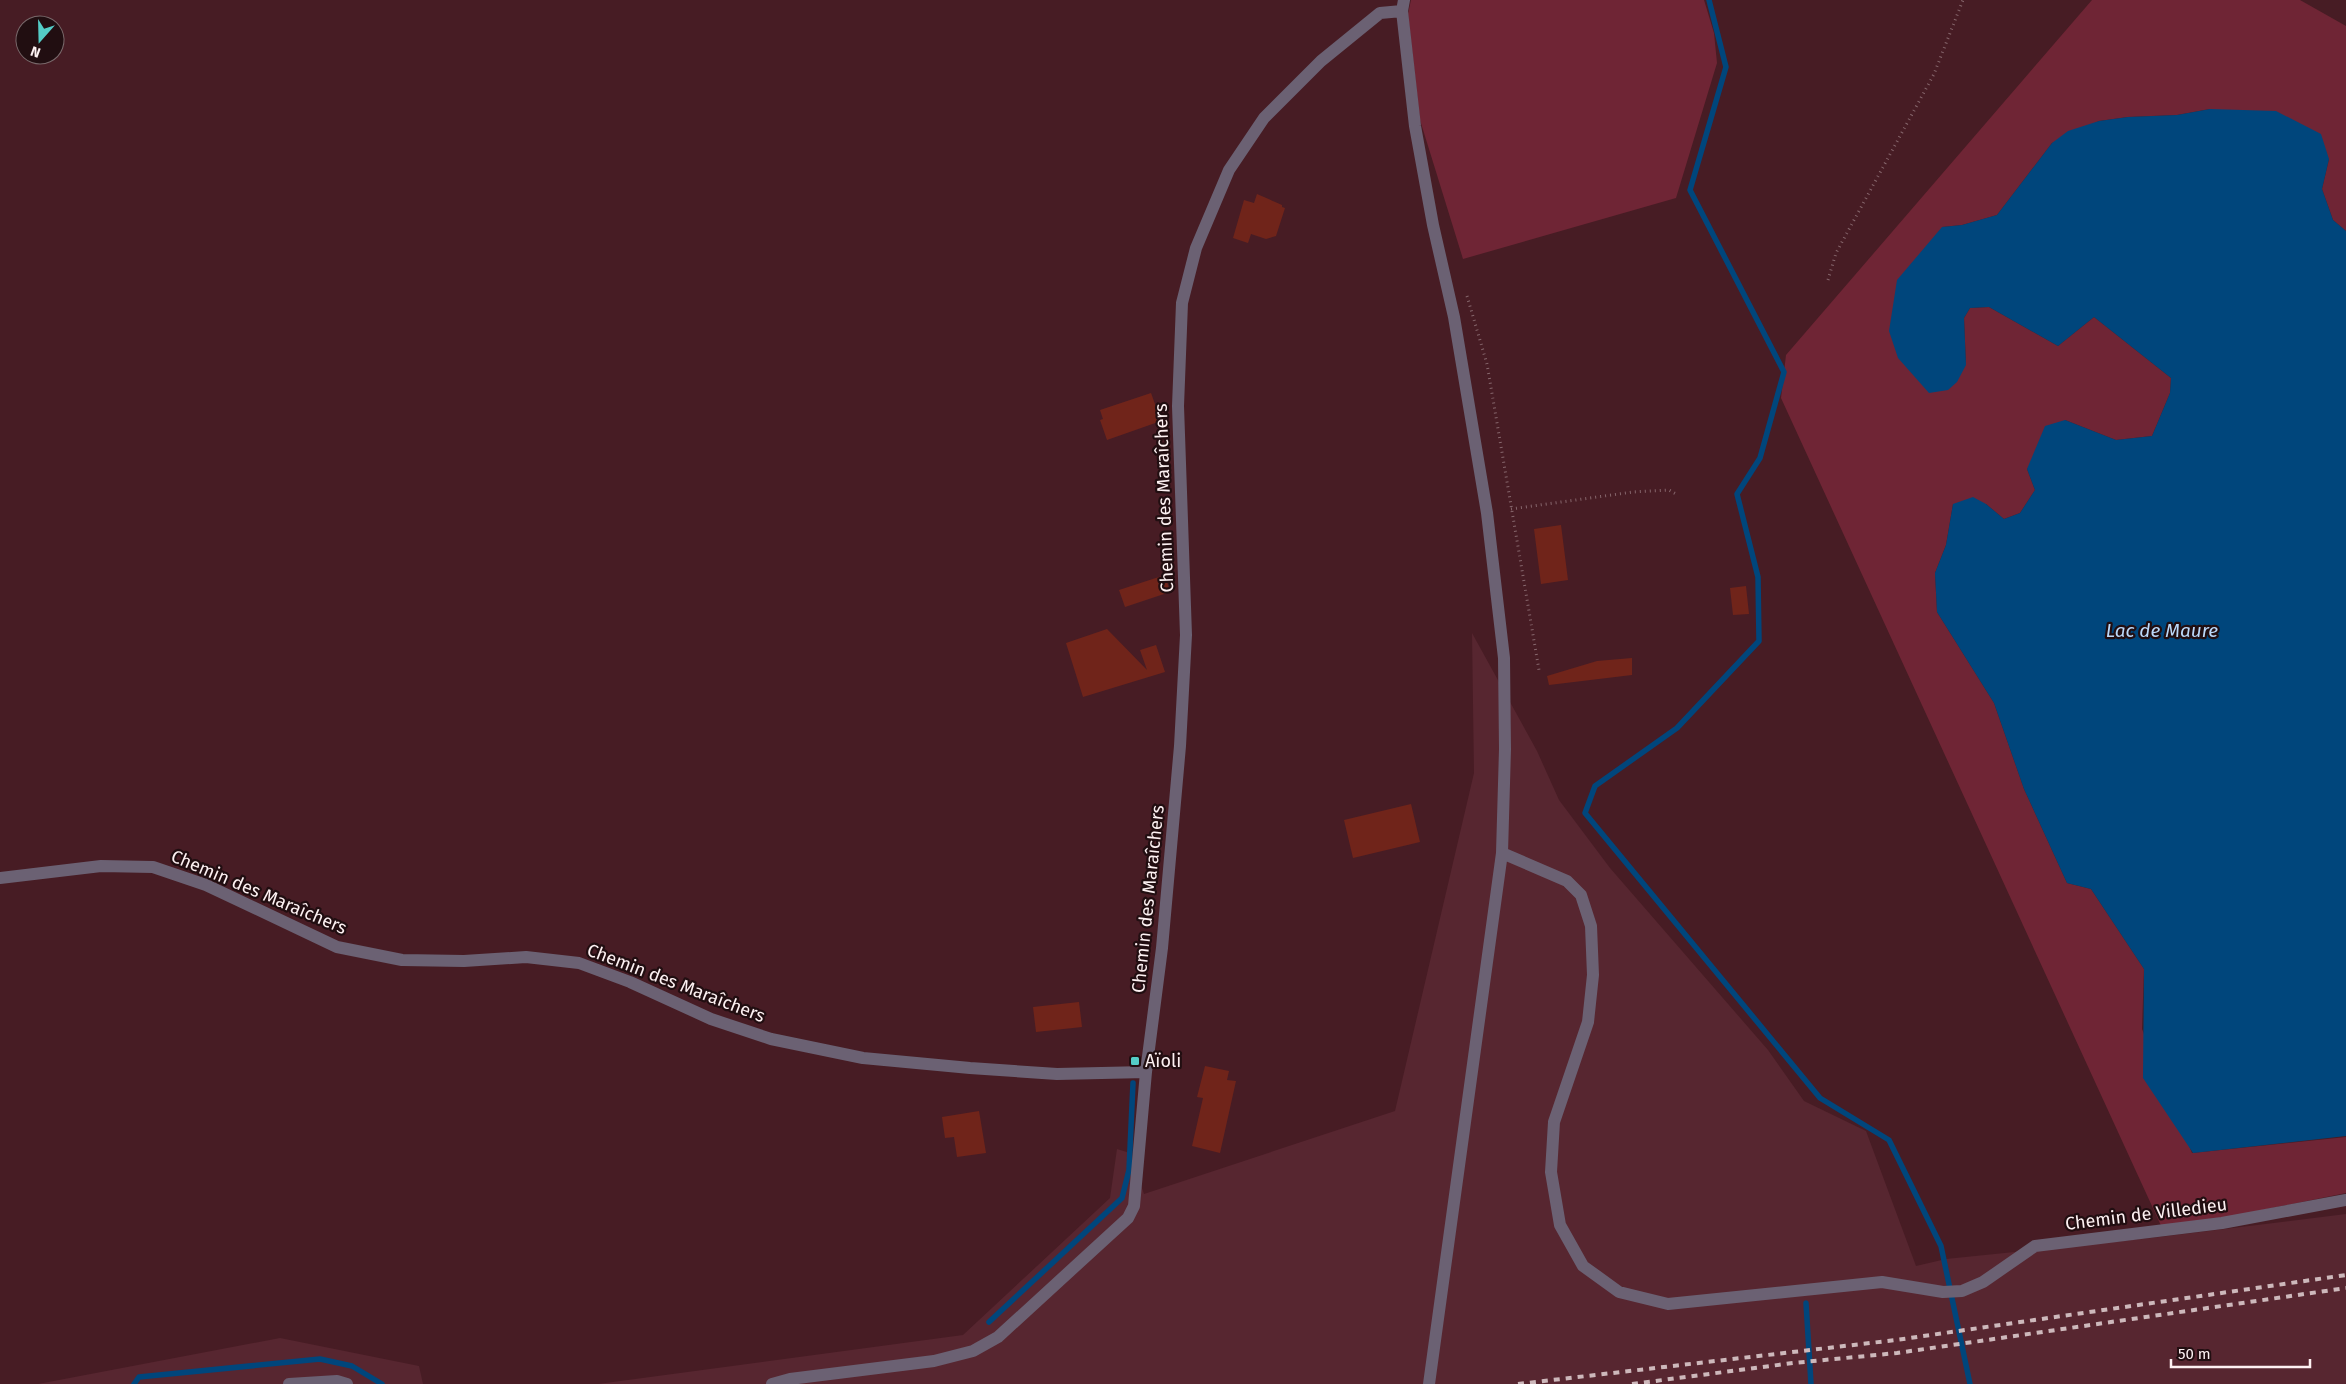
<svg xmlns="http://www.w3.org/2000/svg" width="2346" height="1384" viewBox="0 0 2346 1384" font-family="'Fira Sans',sans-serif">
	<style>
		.built { fill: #572630 }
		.green { fill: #6f2535 }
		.water { fill: #00467c }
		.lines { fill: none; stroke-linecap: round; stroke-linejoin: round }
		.stream { stroke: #00467c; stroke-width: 5.5 }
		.building { fill: #70241a }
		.path { stroke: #86666c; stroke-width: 3; stroke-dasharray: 1 4; stroke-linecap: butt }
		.minor { stroke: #6b6173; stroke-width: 12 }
		.rail { stroke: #cdb8bb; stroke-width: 4; stroke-dasharray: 6 6; stroke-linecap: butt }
		.poi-dot { fill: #54cdc7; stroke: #210e11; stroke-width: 2 }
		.labels { text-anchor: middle; stroke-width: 4.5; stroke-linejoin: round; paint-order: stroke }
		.street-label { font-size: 18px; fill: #fdf1f2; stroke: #210e11 }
		.poi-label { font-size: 18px; fill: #fdf1f2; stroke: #210e11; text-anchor: start }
		.water-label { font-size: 19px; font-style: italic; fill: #bbd9fa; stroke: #210e11 }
	</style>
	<rect width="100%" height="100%" fill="#471c24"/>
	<path class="built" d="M1472,633L1537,751L1559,800L1610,868L1768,1050L1804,1101L1866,1131L1916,1266L1946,1259L2151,1238L2346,1214V1384H598L963,1335L1110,1198L1117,1149L1130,1153L1144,1194L1395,1111L1474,773Z
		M280,1338L419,1366L423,1384H38Z"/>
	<path class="green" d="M1411,0H1704L1714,33L1717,63L1676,198L1463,259L1420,120L1408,14Z
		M2092,0H2300L2346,26V231L2333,220L2322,189L2329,159L2210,109L2177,115L2128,117L2099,121L2052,143L1997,215L1962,225L1942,227L1966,365L1964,318L1970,308L1989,307L2058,346L2094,317L2171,378L2170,393L2152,436L2116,440L2065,420L2027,469L2035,490L2020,513L2004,519L1986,504H1953L1946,545L1935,573L1937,612L1994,703L2024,789L2067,883L2091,889L2144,969L2142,1029L2192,1153L2346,1137V1193L2163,1230L1781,398L1786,355Z"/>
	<path class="water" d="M2210,109L2276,111L2321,134L2329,159L2322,189L2333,220L2346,231V1136L2193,1153L2143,1078L2144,969L2091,889L2067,883L2024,789L1994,703L1937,612L1935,573L1946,545L1953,504L1973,497L1986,504L2004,519L2020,513L2035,490L2027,469L2045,426L2065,420L2116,440L2152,436L2170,393L2171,378L2094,317L2058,346L1989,307L1970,308L1964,318L1966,365L1957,382L1948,390L1929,393L1898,358L1889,331L1897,280L1942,227L1962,225L1997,215L2052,143L2068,131L2099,121L2128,117L2177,115Z"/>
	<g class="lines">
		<path class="stream" d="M1709,0L1726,67L1690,190L1784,372L1760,458L1737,494L1758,577L1759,641L1677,728L1595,786L1585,813L1820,1098L1889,1140L1941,1246L1970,1384
			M1806,1303L1811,1384
			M989,1322L1122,1198L1129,1170L1133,1083
			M134,1384L139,1377L320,1359L352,1366L382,1384"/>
	</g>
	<path class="building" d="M1257,194L1282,205V207L1285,208L1276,236L1266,239L1251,234L1248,243L1233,238L1244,200L1254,203Z
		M1151,393L1161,421L1107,440L1100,420L1103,419L1100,410Z
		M1561,525L1568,580L1541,584L1534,529Z
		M1165,575L1170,592L1125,607L1119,590Z
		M1746,586L1749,614L1733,615L1730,588Z
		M1107,629L1147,670L1140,650L1156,645L1165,672L1083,697L1066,643Z
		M1632,658V675L1549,685L1547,676L1597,661Z
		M1411,804L1420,842L1353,858L1344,820Z
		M1079,1002L1082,1027L1036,1032L1033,1007Z
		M1205,1066L1229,1071L1227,1080L1236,1081L1220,1153L1192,1146L1203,1098L1197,1097Z
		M979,1111L986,1153L957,1157L954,1137L945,1138L942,1117Z"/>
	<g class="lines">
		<path class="path" d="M1828,280L1836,253L1934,74L1963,0
			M1467,296L1487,364L1539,670
			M1511,509L1633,492L1669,490L1676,494"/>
		<path class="minor" d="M1404,0L1402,11L1415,126L1433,225L1454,317L1487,513L1504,658L1505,749L1502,853L1429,1384
			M1502,853L1567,881L1581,895L1591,926L1593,975L1588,1022L1554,1122L1551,1172L1560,1225L1583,1266L1619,1292L1668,1304L1882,1282L1943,1292L1962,1291L1983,1282L2035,1246L2222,1223L2346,1200
			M0,878L101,866L153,867L206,885L337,947L402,960L464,961L526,957L579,963L630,982L711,1019L771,1039L863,1058L970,1068L1057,1074L1146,1072
			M289,1384L337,1381L347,1384
			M772,1384L790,1379L934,1361L973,1351L998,1337L1128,1218L1134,1206L1146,1072L1162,948L1180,746L1186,635L1178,406L1182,303L1196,248L1229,170L1264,118L1321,61L1380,13L1402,11"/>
		<path class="rail" d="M1518,1384L1896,1340L2346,1275
			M1632,1384L1793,1363L1897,1353L2346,1288"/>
	</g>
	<rect class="poi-dot" x="1130" y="1056" width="10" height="10" rx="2.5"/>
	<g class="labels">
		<g class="street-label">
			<text transform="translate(1164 498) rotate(-92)" y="6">Chemin des Maraîchers</text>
			<text transform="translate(259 892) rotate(23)" y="6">Chemin des Maraîchers</text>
			<text transform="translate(1148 899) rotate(-84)" y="6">Chemin des Maraîchers</text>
			<text transform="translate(676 983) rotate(21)" y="6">Chemin des Maraîchers</text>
			<text transform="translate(2146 1214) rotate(-7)" y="6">Chemin de Villedieu</text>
		</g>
		<g class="poi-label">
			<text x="1145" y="1067">Aïoli</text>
		</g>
		<g class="water-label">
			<text x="2162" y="637">Lac de Maure</text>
		</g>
	</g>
	<g transform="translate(40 40) rotate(200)"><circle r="24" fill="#210e11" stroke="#79696b"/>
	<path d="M0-4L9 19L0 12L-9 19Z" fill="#54cdc7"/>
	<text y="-8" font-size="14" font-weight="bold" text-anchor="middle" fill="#fdf1f2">N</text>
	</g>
	<path d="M2171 1359v8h139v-8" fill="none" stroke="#fdf1f2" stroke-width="2.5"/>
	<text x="2178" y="1359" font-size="15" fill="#fdf1f2" stroke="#210e11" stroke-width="4" paint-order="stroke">50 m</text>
</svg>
